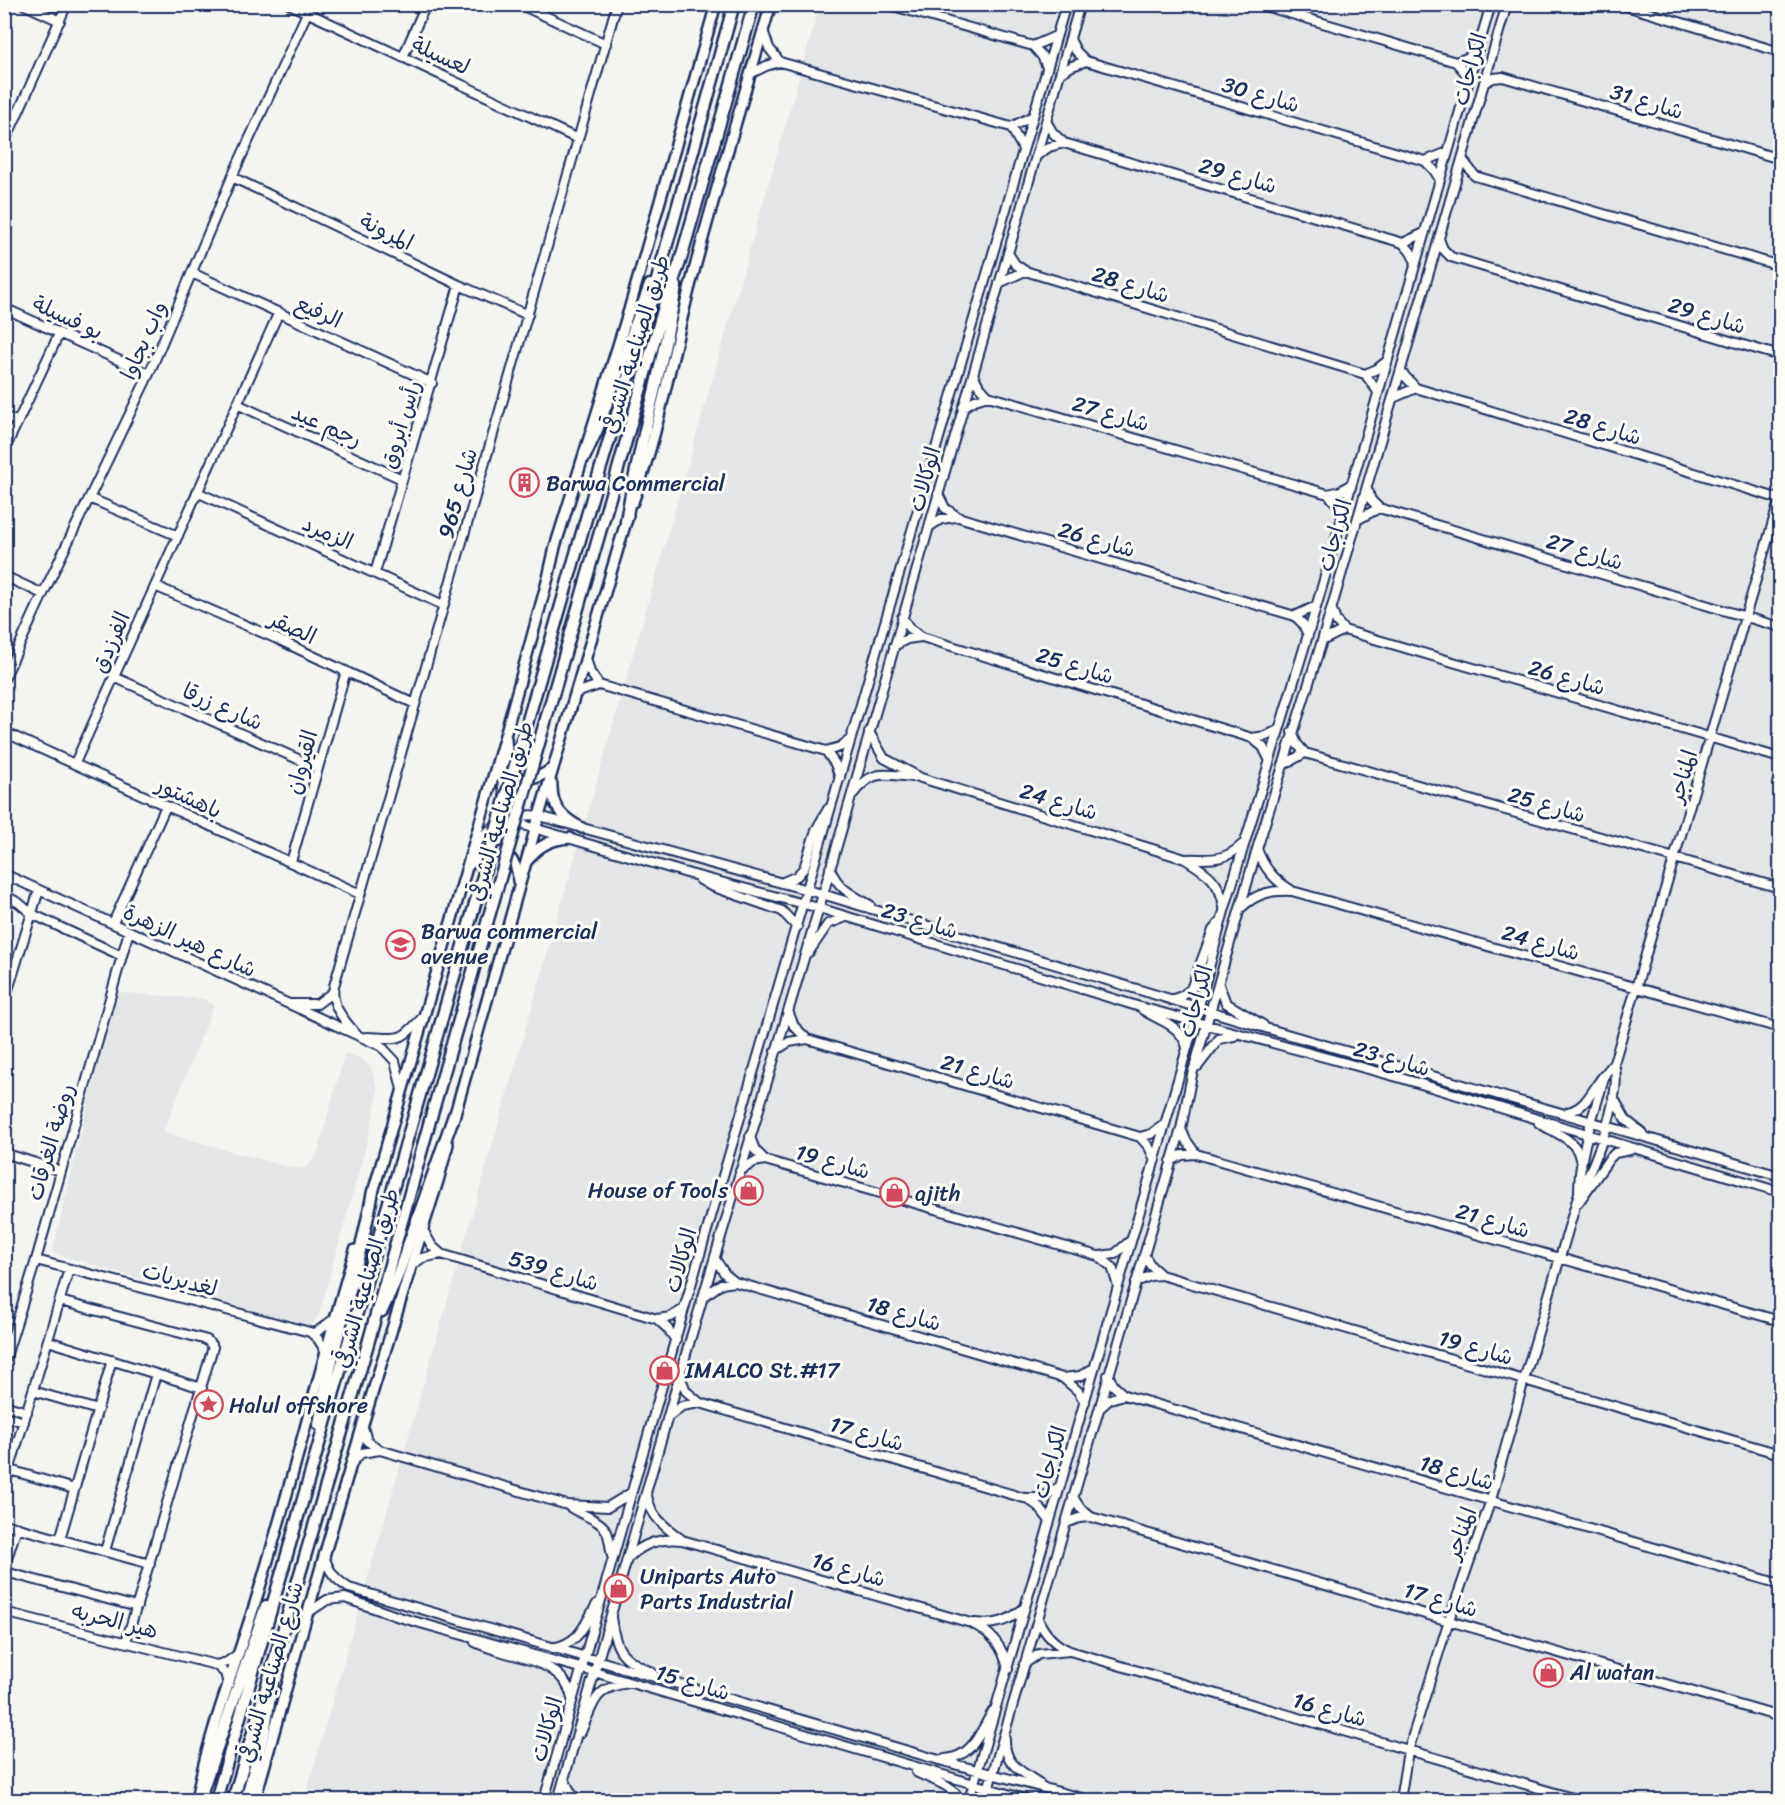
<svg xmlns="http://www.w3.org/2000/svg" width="1785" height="1805" viewBox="0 0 1785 1805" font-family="Sriracha,'Playpen Sans Arabic',sans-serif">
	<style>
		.built { fill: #e4e5e6 }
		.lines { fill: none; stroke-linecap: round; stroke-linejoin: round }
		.minor-casing { stroke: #1b2f5e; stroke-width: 12 }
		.major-casing { stroke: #1b2f5e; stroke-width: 14 }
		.highway-casing { stroke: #1b2f5e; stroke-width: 15 }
		.minor { stroke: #fdfcf7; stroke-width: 8 }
		.major { stroke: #fdfcf7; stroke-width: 9 }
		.highway { stroke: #fdfcf7; stroke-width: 10 }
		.highway-bridge-casing { stroke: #1b2f5e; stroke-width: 15; stroke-linecap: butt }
		.highway-bridge { stroke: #fdfcf7; stroke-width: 10 }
		.labels { text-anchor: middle; stroke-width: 6; stroke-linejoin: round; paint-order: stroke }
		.street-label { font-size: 22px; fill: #1b2f5e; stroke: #fdfcf7 }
		.poi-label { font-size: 22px; fill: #1b2f5e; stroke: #fdfcf7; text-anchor: start }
	</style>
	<rect width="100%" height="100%" fill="#f4f4f1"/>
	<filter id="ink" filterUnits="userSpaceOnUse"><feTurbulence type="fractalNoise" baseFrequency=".0167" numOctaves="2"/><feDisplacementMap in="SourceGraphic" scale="12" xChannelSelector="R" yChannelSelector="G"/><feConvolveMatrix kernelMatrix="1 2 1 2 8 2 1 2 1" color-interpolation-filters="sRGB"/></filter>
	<g filter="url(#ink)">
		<path class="built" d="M820,5H1780V1800H304Z
			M115,992L203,999L214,1005L163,1132L288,1167L300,1169L306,1167L315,1158L318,1151L345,1053L363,1059L371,1068L378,1089L377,1099L366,1146L319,1314L313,1323L302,1325L52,1253Z"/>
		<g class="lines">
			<defs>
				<path id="minor" d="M23,4L60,21
					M289,4L578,139
					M519,4L606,44
					M886,4L1033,46L1042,56L1047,67
					M1258,4L1456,62L1470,78
					M1619,4L1780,52
					M763,30L769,48L780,62
					M1070,39L1076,51L1086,61L1425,161L1434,170L1440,180
					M1033,46L1056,36
					M403,57L426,4
					M1456,62L1467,58L1477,51
					M752,73L766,66L780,62L1011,127L1023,149
					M1061,73L1072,66L1086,61
					M1484,83L1493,78L1503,77L1780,159
					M4,110L17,116
					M1046,121L1053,133L1064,143L1403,243L1410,251L1416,262
					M1011,127L1033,116
					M4,144L67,4
					M1036,156L1049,147L1064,143
					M1462,159L1475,176L1780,266
					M1425,161L1448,152
					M232,177L459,285L528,315
					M1439,239L1443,249L1451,257L1780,356
					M1403,243L1424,233
					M1008,253L1015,264L1025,271L1365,374L1378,392
					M192,273L432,383
					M999,283L1025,271
					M4,308L149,374
					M1401,372L1416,388L1780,499
					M973,374L979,386L988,396L1328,494L1341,491L1351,484
					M1365,374L1377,369L1387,361
					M1393,398L1416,388
					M237,404L402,479
					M963,407L975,400L988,396
					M4,416L18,422
					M4,451L59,334
					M1367,489L1371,500L1379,508L1780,627
					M197,492L443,605
					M938,494L945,508L958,517L1295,616L1303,624L1308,635
					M1328,494L1337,504L1342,517
					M89,498L178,536
					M1357,520L1379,508
					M929,527L941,519L956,517
					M375,573L459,285
					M4,576L43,594
					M155,586L275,638L415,704
					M1332,610L1336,621L1344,630L1780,758
					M1295,616L1316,606
					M902,617L910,629L922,637L1252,738L1263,747L1269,759
					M1322,641L1344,630
					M894,646L907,639L921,637
					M586,658L590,672L599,685
					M114,677L318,768
					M4,679L43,594L149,374L232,177L307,13
					M576,693L599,685L826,751L840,747L851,739
					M4,732L360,894
					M869,732L884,758L921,778L1185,859C1206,872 1220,880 1224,907
					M1292,732L1297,744L1305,753L1780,888
					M1252,738L1266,736L1278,730
					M504,749C501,778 498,808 527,826L690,874L819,908L1137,1006L1401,1078L1780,1192
					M826,751L835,764L840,778
					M75,763L279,312
					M1283,765L1305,753
					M853,794C873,768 885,775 914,777
					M474,847C488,826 514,812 539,816L822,894L1269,1029L1780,1176
					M1257,849C1264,868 1274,880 1291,890
					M1185,859C1210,858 1223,863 1243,844
					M291,862L346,671
					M830,868C837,888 852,895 870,905
					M4,874L381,1046L395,1061L402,1089
					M699,879L711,886L782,911L797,927
					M781,883L797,876L804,868L816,830L828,809
					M4,895L19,903L32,914L122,956
					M1242,907C1257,893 1272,890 1292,891L1780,1028
					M113,923L166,806
					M809,952L828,924L846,917
					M1219,985L1226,1003L1263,1025
					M1171,1000L1182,996L1191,989L1213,930L1219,923
					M4,1003L39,890
					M291,1004H317L333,992
					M1143,1010C1161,1022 1180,1024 1187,1047
					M788,1011L794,1026L807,1039
					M356,1034C344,1020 330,1005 334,986L617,4
					M366,1037C400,1038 398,1044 423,1017
					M775,1051L789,1042L807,1039L1140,1137L1149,1147L1155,1160
					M1198,1066L1219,1039L1234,1036
					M1613,1097L1626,1120L1642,1133
					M1568,1112C1587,1108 1593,1088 1604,1075
					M1539,1123C1554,1133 1577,1139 1580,1159
					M1181,1129L1186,1140L1196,1154
					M750,1137L755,1150L765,1160
					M1140,1137L1151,1134L1165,1124
					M4,1153L61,1171
					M1171,1161L1182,1155L1196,1154L1780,1321
					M740,1171L754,1162L765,1160L1098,1256L1112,1267L1118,1286
					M1579,1191C1579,1151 1595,1113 1605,1074L1614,1063L1780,498
					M1578,1203L1609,1159L1615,1153L1630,1150
					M423,1230L432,1246L441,1254L657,1319L667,1328L676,1340
					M1144,1255L1151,1266L1161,1275
					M1100,1256L1115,1254L1130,1241
					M715,1259L725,1274L735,1282
					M36,1260L310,1332L318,1339L326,1352
					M411,1266L422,1258L441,1254
					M1136,1282L1150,1276L1161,1275L1780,1454
					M704,1296L721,1284L735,1282L1063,1378L1080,1376L1094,1368
					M60,1301L207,1340L213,1347L126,1642
					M657,1319L671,1317L684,1309
					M314,1334L334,1319
					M48,1341L202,1388
					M4,1363L36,1260L129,931
					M1108,1375L1114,1386L1124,1395L1780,1584
					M680,1376L686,1391L700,1403L1024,1498H1041L1059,1487
					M1063,1378L1078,1391L1085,1402
					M33,1391L98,1410
					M4,1405L27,1412
					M1100,1408L1110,1399L1124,1395
					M4,1416L24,1422
					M669,1416L682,1406L700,1403
					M363,1427L367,1441L380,1450L567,1505L608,1507L631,1493
					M352,1463L361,1453L380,1450
					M10,1470L74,1489
					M4,1488L69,1269
					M647,1496C651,1517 665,1527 681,1539
					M1073,1497L1080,1508L1091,1517
					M1028,1499L1039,1507L1050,1521
					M567,1505C579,1515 600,1518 607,1532C610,1540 610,1548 612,1556
					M1066,1523L1079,1518L1091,1517L1780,1717
					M4,1524L150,1564
					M17,1527L5,1565L9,1573L137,1607
					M60,1539L112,1360
					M105,1551L156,1374
					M324,1555C328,1571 336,1580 349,1588L939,1760L1089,1800
					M627,1559C643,1543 660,1538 682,1540L971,1623C991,1632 1003,1646 1008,1669
					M4,1612L216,1665L225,1673L228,1684
					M306,1614L327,1600L345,1598L399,1617L594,1672L1028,1800
					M611,1617C616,1653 621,1657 653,1673
					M1038,1619C1045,1635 1055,1645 1070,1651L1579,1800
					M975,1623C995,1626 1010,1621 1024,1608
					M475,1642C507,1659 564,1656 572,1699
					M553,1648C581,1642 583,1626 597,1604
					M1024,1664L1039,1654L1069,1651
					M216,1665L227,1662L238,1654
					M581,1732C594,1704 593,1687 629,1683
					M1005,1739C1004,1764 1021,1771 1039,1783
					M945,1759C973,1757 980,1732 993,1711
					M916,1772C931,1780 952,1784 960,1800
					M564,1779L571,1793L578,1800
					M544,1800L684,1309L1066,4
					M558,1800L680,1374L819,908L1080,4
					M969,1800L1195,1021L1224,911L1308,635L1491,4
					M985,1800L1181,1129L1192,1075L1257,849L1322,641L1507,4
					M1400,1800L1408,1751L1449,1620L1491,1500L1524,1380L1579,1193C1595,1165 1623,1094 1614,1063"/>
				<path id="major" d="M633,502C658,435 670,364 688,294C713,197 742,101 771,4
					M506,738C508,774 517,794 553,768
					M552,784C551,807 563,818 582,828
					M528,860C538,845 552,839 570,838
					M468,866C488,844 518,848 518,881
					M453,1121L539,816L628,515
					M372,1196L506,732L548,578L555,547L629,310L716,4
					M197,1795C210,1728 236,1665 256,1600C292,1484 320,1366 355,1250
					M255,1800C312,1592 373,1386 438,1181L448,1144"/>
				<path id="highway" d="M584,458L597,430L650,285
					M598,477L652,298L734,4
					M615,480L665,303L680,262L754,4
					M626,521C639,442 664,365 676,286
					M382,1311L397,1277L454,1115
					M319,1425C331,1346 359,1270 373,1191
					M199,1800L266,1606
					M216,1800L415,1112
					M233,1800L367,1347L431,1117
					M246,1800L265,1728L272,1684"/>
			</defs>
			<use href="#minor" class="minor-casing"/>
			<use href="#major" class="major-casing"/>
			<use href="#highway" class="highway-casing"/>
			<use href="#minor" class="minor"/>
			<use href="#major" class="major"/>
			<use href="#highway" class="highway"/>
			<defs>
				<path id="highway-bridge" d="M415,1112L598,477
					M431,1117L615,480"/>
			</defs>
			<use href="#highway-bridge" class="highway-bridge-casing"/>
			<use href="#highway-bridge" class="highway-bridge"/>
		</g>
	</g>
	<defs>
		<symbol id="building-ring" viewBox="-11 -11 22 22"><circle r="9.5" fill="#fdfcf7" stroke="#d1495b" stroke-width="1.5"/><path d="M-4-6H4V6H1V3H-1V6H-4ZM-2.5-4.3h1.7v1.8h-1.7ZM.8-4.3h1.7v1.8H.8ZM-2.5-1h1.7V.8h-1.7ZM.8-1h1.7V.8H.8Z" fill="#d1495b"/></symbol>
		<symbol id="school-ring" viewBox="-11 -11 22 22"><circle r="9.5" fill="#fdfcf7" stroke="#d1495b" stroke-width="1.5"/><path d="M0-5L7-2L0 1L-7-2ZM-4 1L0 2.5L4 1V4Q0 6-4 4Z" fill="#d1495b"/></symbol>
		<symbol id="shop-ring" viewBox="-11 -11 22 22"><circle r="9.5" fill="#fdfcf7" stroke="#d1495b" stroke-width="1.5"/><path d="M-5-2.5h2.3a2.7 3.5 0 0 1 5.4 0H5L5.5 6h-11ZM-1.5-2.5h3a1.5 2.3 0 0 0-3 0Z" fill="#d1495b"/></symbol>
		<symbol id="sight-ring" viewBox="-11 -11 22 22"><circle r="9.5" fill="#fdfcf7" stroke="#d1495b" stroke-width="1.5"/><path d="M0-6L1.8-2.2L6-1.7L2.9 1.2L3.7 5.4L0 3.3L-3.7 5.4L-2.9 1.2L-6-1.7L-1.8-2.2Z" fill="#d1495b"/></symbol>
	</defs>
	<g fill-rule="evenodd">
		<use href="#building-ring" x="508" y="466" width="33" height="33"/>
		<use href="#school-ring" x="384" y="928" width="33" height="33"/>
		<use href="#shop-ring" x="732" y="1174" width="33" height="33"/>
		<use href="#shop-ring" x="878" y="1176" width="33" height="33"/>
		<use href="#shop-ring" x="648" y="1354" width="33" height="33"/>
		<use href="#sight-ring" x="192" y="1388" width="33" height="33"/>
		<use href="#shop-ring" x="602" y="1572" width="33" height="33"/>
		<use href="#shop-ring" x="1532" y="1656" width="33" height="33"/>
	</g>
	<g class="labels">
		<g class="street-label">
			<text transform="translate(441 55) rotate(25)" y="8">لعسيلة</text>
			<text transform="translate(1469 69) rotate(-74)" y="8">الكراجات</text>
			<text transform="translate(1261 94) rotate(16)" y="8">شارع 30</text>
			<text transform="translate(1647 101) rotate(17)" y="8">شارع 31</text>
			<text transform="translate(1238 175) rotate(16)" y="8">شارع 29</text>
			<text transform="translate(387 231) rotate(26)" y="8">المرونة</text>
			<text transform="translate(1131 284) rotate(17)" y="8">شارع 28</text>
			<text transform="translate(319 311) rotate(25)" y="8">الرفيع</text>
			<text transform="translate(1707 315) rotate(17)" y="8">شارع 29</text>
			<text transform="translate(68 317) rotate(25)" y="8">بو فسيلة</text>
			<text transform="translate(143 340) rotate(-66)" y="8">واب بجاوا</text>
			<text transform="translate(635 344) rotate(-73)" y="8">طريق الصناعية الشرقي</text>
			<text transform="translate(1111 413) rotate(16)" y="8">شارع 27</text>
			<text transform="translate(400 424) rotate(-73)" y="8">رأس أبروق</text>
			<text transform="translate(327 425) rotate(24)" y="8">رجم عيد</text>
			<text transform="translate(1603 426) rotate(17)" y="8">شارع 28</text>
			<text transform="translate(924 479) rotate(-74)" y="8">الوكالات</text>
			<text transform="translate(457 493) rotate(-74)" y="8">شارع 965</text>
			<text transform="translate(328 532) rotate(24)" y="8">الزمرد</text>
			<text transform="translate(1334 535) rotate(-74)" y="8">الكراجات</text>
			<text transform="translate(1097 539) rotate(16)" y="8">شارع 26</text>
			<text transform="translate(1585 551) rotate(17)" y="8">شارع 27</text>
			<text transform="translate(293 627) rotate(25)" y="8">الصقر</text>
			<text transform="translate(110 642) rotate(-66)" y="8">الفرزدق</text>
			<text transform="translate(1075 665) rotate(17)" y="8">شارع 25</text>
			<text transform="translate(1567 677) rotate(16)" y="8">شارع 26</text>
			<text transform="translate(223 706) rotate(24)" y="8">شارع زرقا</text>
			<text transform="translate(301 762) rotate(-74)" y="8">القيروان</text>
			<text transform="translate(1682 776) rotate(-73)" y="8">المناجر</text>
			<text transform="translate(189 797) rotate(25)" y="8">باهشتور</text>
			<text transform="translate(1059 801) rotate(17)" y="8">شارع 24</text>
			<text transform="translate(1547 804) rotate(16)" y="8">شارع 25</text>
			<text transform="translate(500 811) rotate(-74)" y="8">طريق الصناعية الشرقي</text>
			<text transform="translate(920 920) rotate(17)" y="8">شارع 23</text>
			<text transform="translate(190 940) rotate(25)" y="8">شارع هير الزهرة</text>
			<text transform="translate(1541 942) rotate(16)" y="8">شارع 24</text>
			<text transform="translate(1195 1001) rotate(-74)" y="8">الكراجات</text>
			<text transform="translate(1392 1058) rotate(16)" y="8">شارع 23</text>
			<text transform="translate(978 1071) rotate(16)" y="8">شارع 21</text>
			<text transform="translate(50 1142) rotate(-74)" y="8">روضة الغرقات</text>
			<text transform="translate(833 1161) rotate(16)" y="8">شارع 19</text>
			<text transform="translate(1493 1220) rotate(16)" y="8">شارع 21</text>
			<text transform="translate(680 1260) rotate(-74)" y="8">الوكالات</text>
			<text transform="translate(554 1270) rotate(17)" y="8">شارع 539</text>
			<text transform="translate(366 1278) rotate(-74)" y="8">طريق الصناعية الشرقي</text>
			<text transform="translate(180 1279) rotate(15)" y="8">لغديريات</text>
			<text transform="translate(904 1313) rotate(16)" y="8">شارع 18</text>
			<text transform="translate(1476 1347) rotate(16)" y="8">شارع 19</text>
			<text transform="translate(867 1433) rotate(16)" y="8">شارع 17</text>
			<text transform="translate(1049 1462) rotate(-74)" y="8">الكراجات</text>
			<text transform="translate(1457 1472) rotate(16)" y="8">شارع 18</text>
			<text transform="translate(1460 1533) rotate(-70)" y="8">المناجر</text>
			<text transform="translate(849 1569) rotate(16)" y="8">شارع 16</text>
			<text transform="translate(1441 1599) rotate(16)" y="8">شارع 17</text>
			<text transform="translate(115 1620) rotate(14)" y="8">هير الحربه</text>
			<text transform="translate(270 1672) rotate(-74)" y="8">شارع الصناعية الشرقي</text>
			<text transform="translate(693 1682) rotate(17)" y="8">شارع 15</text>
			<text transform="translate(1330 1709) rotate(16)" y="8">شارع 16</text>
			<text transform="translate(546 1729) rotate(-74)" y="8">الوكالات</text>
		</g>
		<g class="poi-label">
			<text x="546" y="491">Barwa Commercial</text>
			<text x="421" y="939">Barwa commercial<tspan x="421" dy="25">avenue</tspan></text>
			<text x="728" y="1198" text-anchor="end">House of Tools</text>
			<text x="915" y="1201">ajith</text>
			<text x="685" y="1378">IMALCO St.#17</text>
			<text x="229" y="1413">Halul offshore</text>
			<text x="640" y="1584">Uniparts Auto<tspan x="640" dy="25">Parts Industrial</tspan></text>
			<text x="1570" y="1680">Al watan</text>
		</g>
	</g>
	<rect width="1785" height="1805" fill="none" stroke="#fdfcf7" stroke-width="24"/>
	<rect x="12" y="12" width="1761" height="1781" fill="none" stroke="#1b2f5e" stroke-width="2" filter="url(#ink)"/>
</svg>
